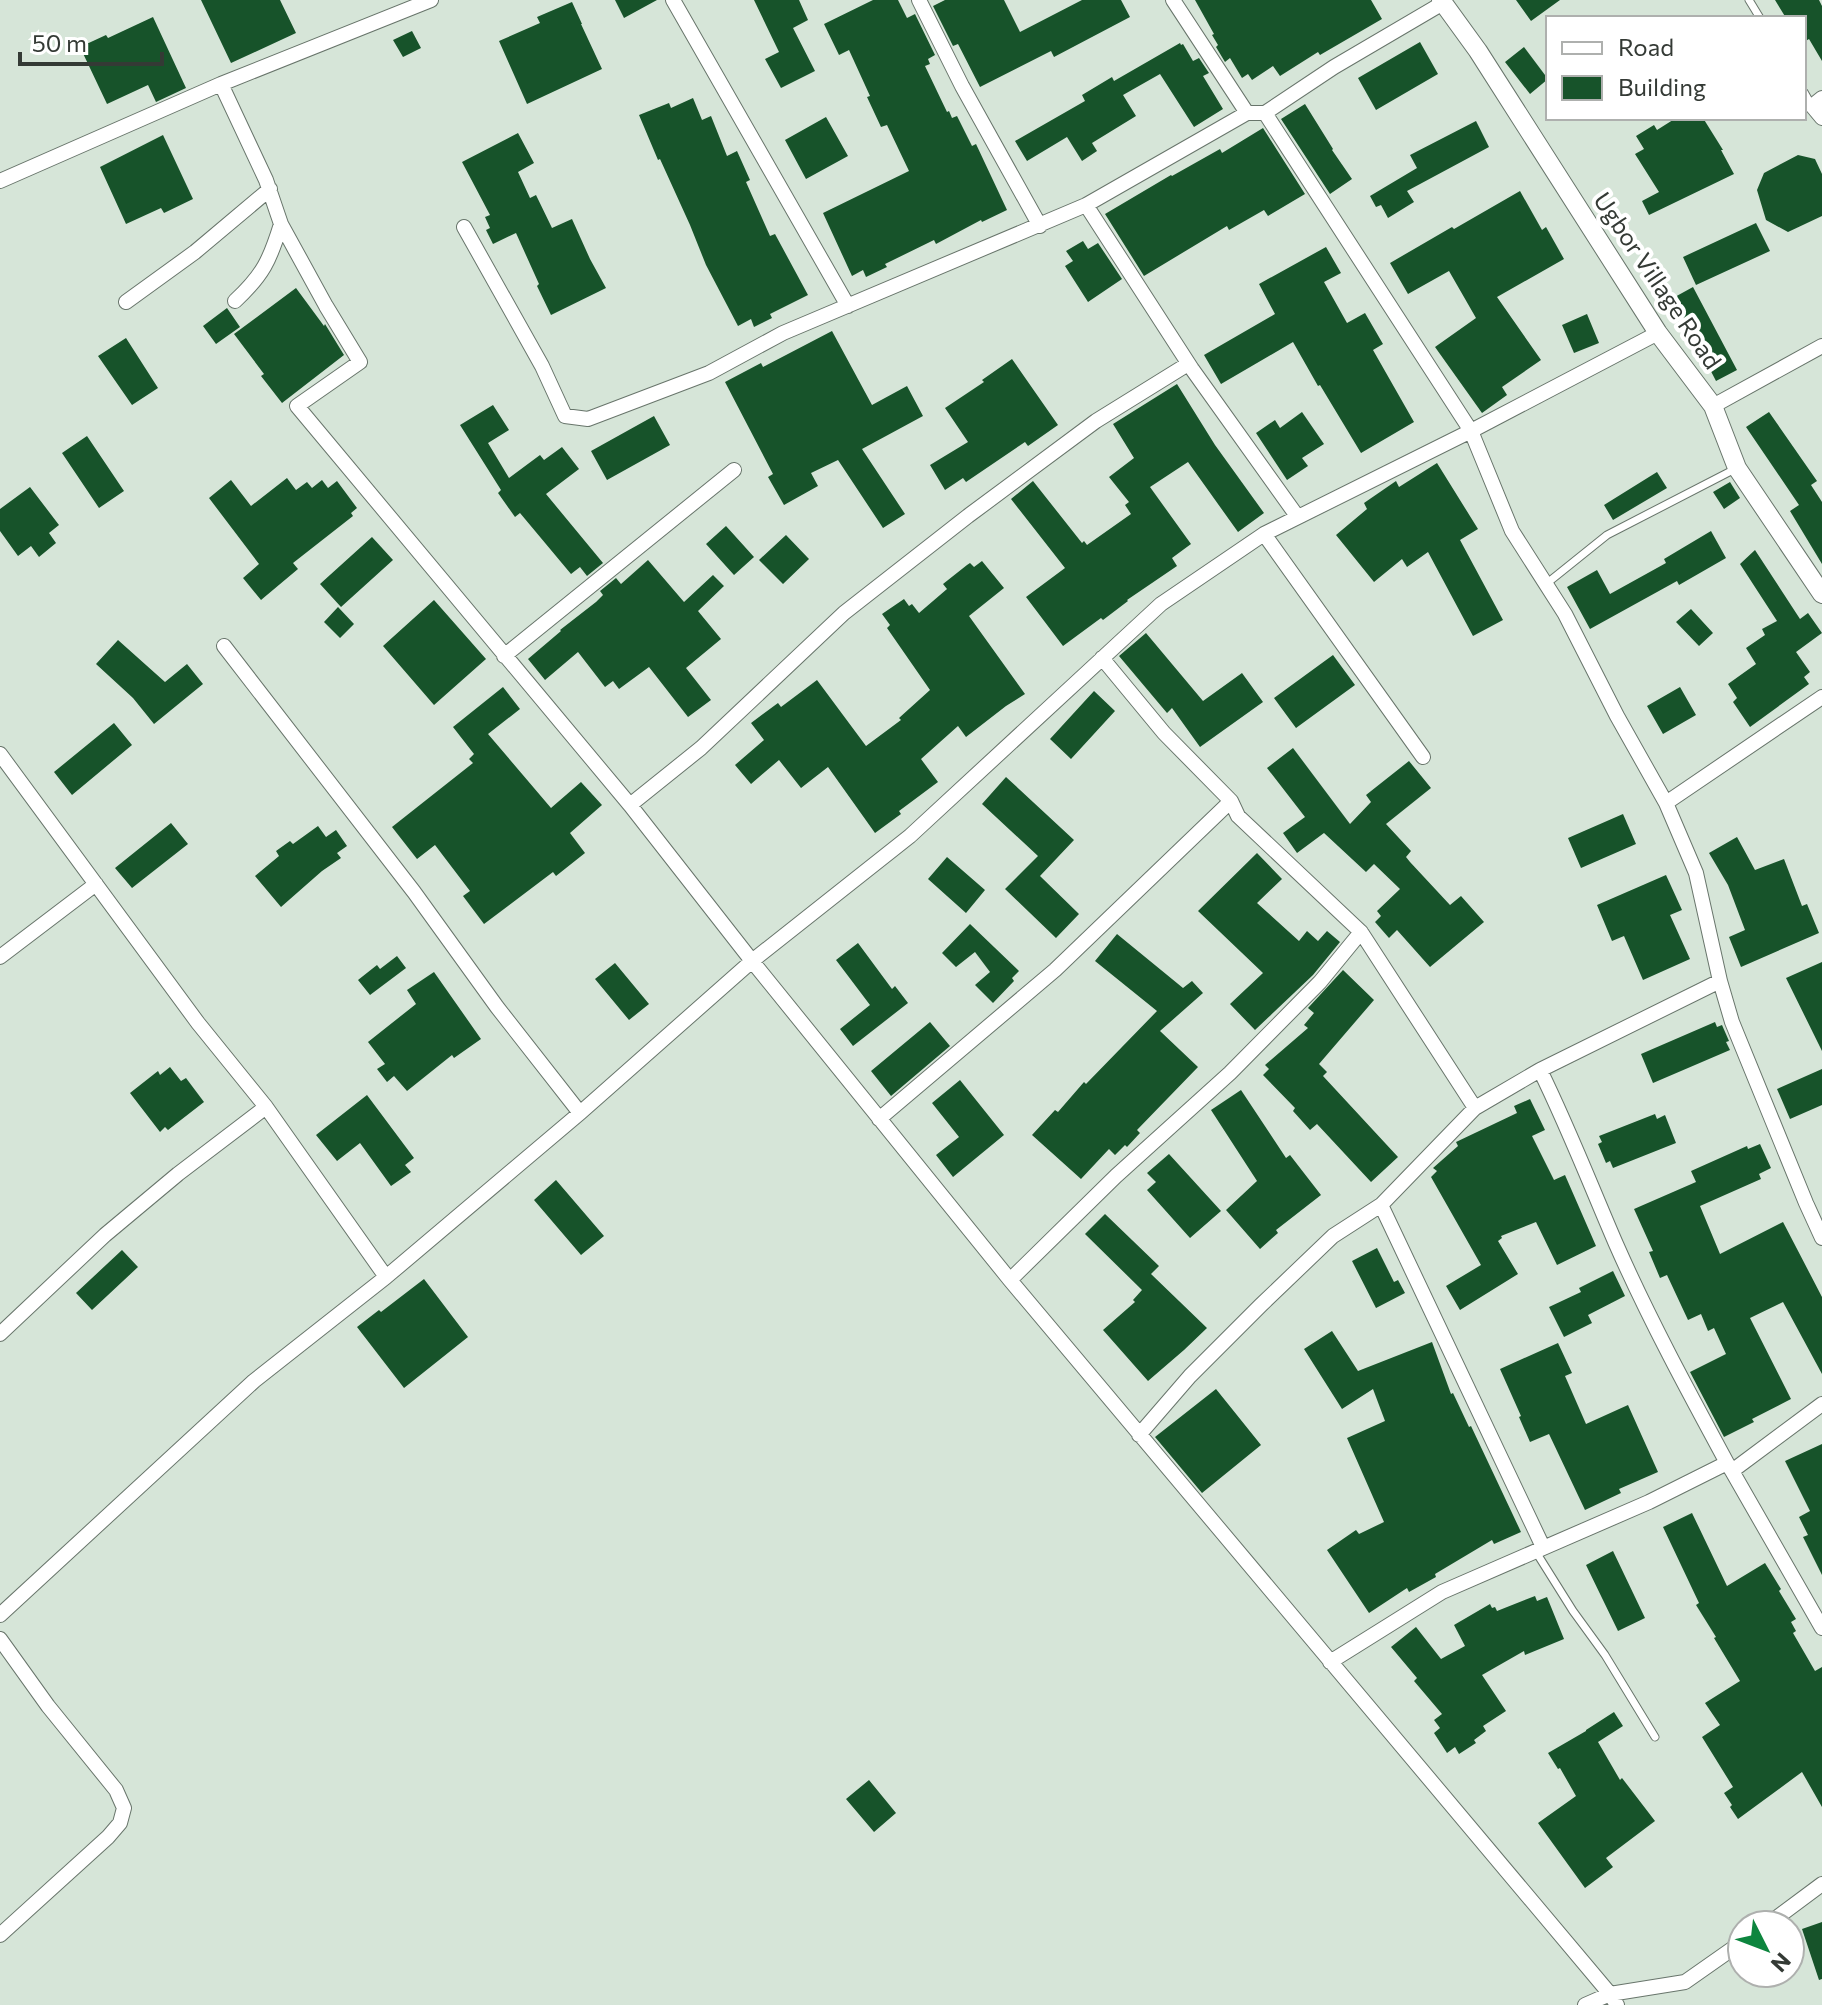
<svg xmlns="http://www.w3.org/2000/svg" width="1822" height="2005" viewBox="0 0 1822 2005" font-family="Commissioner,sans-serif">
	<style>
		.building { fill: #17532a }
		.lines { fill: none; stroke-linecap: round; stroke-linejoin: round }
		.service-casing { stroke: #68756b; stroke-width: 9 }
		.minor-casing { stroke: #68756b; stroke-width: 16 }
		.tertiary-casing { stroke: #68756b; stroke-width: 20 }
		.service { stroke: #fff; stroke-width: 7 }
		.minor { stroke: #fff; stroke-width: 14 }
		.tertiary { stroke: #fff; stroke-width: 18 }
		.labels { text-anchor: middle; stroke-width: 8; stroke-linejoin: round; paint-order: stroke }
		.street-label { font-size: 24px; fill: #343a35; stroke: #fff }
	</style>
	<rect width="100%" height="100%" fill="#d6e5d8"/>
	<path class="building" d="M201,0H280L296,33L231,63Z
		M615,0H657L624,18Z
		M754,0H799L808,20L793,28L815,71L781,88L765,59L779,52Z
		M873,0H898L907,18L915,14L935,55L928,59L930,64L925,66L947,112L949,111L952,118L957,116L972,146L976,144L1007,210L982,222L981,220L936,244L934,240L885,264L887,267L866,277L863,270L852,276L823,213L909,171L887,125L881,127L867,97L870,96L849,50L839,55L824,24Z
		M945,0H1004L1020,32L1082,0H1121L1130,17L1054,57L1051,51L980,87L958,44L953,46L933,6Z
		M1195,0H1371L1382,19L1320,55L1318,52L1280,76L1273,66L1252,80L1248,74L1242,78L1230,58L1225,62L1216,47L1218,45L1212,35L1214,34Z
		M1516,0H1560L1531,21Z
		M1775,0H1819L1822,6V61L1809,39L1804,42V18H1786Z
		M572,2L582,24H581L602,69L527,104L499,41L540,23L537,17Z
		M153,17L186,88L156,102L148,85L107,104L80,47L106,35L108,38Z
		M412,31L421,48L403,57L393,40Z
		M1420,42L1438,74L1376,110L1358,78Z
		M1180,43L1181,45L1183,44L1193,61L1199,58L1209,73L1203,76L1223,109L1194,127L1160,74L1123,95L1136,116L1092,143L1097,151L1082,161L1067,137L1027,161L1015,141L1085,101L1082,95L1112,77L1114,81Z
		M1524,47L1548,79L1530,94L1505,62Z
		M693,98L702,120L711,116L727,156L737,151L750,180L746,182L770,236L775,234L808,295L770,314L772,318L754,327L751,319L738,326L706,265L690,225L660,159L658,160L639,115L669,103L671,108Z
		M1305,104L1333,149L1332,150L1352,179L1330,194L1281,119Z
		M826,117L848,156L806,179L785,140Z
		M1676,118H1703L1723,150H1721L1734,174L1649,215L1642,201L1659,192L1635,154L1644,149L1636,136L1654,125L1657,130Z
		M1476,121L1489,147L1407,191L1414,202L1388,218L1381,205L1376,207L1370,196L1417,168L1410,155Z
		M1263,128L1305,194L1268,216L1264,210L1229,230L1227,226L1144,276L1105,214L1171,175L1172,176L1220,149L1222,153Z
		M518,133L534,163L518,172L530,198L536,195L552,228L572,219L590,259L606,288L551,315L537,286L539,284L516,233L493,244L486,230L490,228L485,217L490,215L462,162Z
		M163,135L193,199L164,213L161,208L126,224L100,167Z
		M1798,155L1815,159L1822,174V216L1788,232L1766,220L1757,190L1764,173Z
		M1520,191L1542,230L1546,227L1564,259L1497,297L1541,360L1502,387L1507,395L1482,413L1435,347L1476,318L1449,271L1408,294L1390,263L1452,227L1454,229Z
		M1756,223L1770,251L1696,285L1683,257Z
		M1083,241L1088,249L1098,243L1122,279L1088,302L1065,266L1073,261L1066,251Z
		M1326,247L1341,273L1324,282L1347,323L1365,313L1383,344L1373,350L1414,422L1361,453L1320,385L1318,386L1293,342L1221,384L1204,355L1275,314L1259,284Z
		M1693,287L1737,370L1716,381L1673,298Z
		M296,288L324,326L325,324L344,355L282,403L261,376L264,374L234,334Z
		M227,308L240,327L216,344L203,326Z
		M1587,314L1599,343L1574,353L1562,325Z
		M832,331L872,405L907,386L923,416L862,449L905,514L883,528L838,460L811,473L818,486L784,505L768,477L773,474L725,382L761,363L763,367Z
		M126,338L158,388L132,405L98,356Z
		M1012,359L1058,425L1028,446L1025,442L966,482L963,478L945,490L930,465L968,442L945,408L984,382L982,380Z
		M1177,384L1215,445L1264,513L1238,532L1188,462L1150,487L1191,544L1172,558L1177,566L1127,600L1128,601L1103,620L1101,618L1063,646L1026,597L1065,568L1011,499L1033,481L1082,543L1084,541L1087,545L1131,514L1125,505L1129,502L1109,477L1134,458L1113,424Z
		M493,405L509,430L488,443L509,478L540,455L544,460L562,447L579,469L546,494L603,563L587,576L580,567L571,574L520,513L515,517L498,493L501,490L460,425Z
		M1302,412L1324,444L1302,458L1308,466L1287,480L1256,433L1275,420L1280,428Z
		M1769,412L1817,481L1811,485L1822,502V564L1790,511L1799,505L1746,427Z
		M654,416L670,445L607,480L591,451Z
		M87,436L124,491L99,508L62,453Z
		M1437,463L1478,529L1460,540L1503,620L1473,636L1428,552L1407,567L1402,559L1374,582L1336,535L1367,509L1364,503L1396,481L1399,487Z
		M1657,472L1667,488L1613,520L1604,505Z
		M287,478L296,490L307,482L312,488L322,480L328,488L337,481L357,508L351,513L353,516L293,563L298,569L261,600L243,578L259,564L209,498L231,480L251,506Z
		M1730,482L1740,498L1724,509L1713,492Z
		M30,487L59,525L49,533L56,543L39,557L31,546L18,556L0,531V509Z
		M726,526L754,557L734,575L706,544Z
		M1711,531L1726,558L1679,585L1677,581L1590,629L1567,587L1597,570L1610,594L1666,563L1664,559Z
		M786,535L809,559L783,584L759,560Z
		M372,537L393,560L341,607L320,584Z
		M1755,550L1800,619L1808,613L1822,633L1796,652L1810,672L1804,677L1809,684L1750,727L1733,702L1737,698L1728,684L1756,664L1746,648L1765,635L1762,629L1777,621L1740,564Z
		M648,560L684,602L713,575L724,586L698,611L721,639L686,668L711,700L688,717L649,667L619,689L613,681L605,687L578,652L545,680L528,659L561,631L560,630L596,602L603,595L600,591L616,578L621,584Z
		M982,561L1004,588L969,616L1025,694L1006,706L966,737L958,726L921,759L938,782L899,811L901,814L875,833L828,767L801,788L779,760L751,784L735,765L764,740L751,723L778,703L781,707L817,680L866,746L901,720L899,718L930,690L887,628L890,625L882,614L904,599L909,606L912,604L919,613L947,589L943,584L967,565L970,563L974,567Z
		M434,600L486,659L434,705L383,646Z
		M338,607L354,624L340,638L324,622Z
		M1691,609L1713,633L1699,646L1676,622Z
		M1146,633L1203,701L1242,673L1263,702L1200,747L1172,708L1167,713L1119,656Z
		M118,640L165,682L187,664L203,684L154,724L133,698L96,664Z
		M1333,655L1355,685L1296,728L1274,698Z
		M503,687L520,709L488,734L551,808L581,782L602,805L570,833L585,853L556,876L553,872L484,924L463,896L470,891L435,845L417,859L392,827L473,763L469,759L474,754L453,727Z
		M1680,687L1696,715L1663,734L1647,706Z
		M1094,691L1115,711L1071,759L1050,739Z
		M114,723L132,745L72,795L54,772Z
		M1293,748L1350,824L1371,802L1366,795L1409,761L1431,788L1386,824L1411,851L1406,857L1410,862L1450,905L1461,896L1484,922L1430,967L1397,930L1389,938L1375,922L1381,916L1377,911L1400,889L1374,864L1366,872L1324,833L1297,853L1283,833L1305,817L1267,768Z
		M1006,777L1074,840L1040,876L1079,914L1056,938L1005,889L1038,856L982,804Z
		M1623,814L1636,844L1581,868L1568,838Z
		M171,823L188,844L132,888L115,868Z
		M318,826L326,837L336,830L347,846L337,853L341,858L322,871L281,907L255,876L279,856L276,851L290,841L293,844Z
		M1737,837L1755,870L1784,859L1802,906L1807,904L1819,933L1741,967L1729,937L1745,930L1728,885L1709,853Z
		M1257,853L1282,879L1257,903L1299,941L1307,931L1318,941L1327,931L1340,942L1313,975L1255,1030L1230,1004L1263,973L1198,911Z
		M947,857L985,890L966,913L928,879Z
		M1666,875L1682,910L1670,915L1690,959L1643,980L1624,936L1612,941L1597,905Z
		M970,924L1019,971L1012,978L1014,981L993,1003L975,985L990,972L975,952L956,967L942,953Z
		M1117,934L1183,988L1192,981L1203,993L1160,1031L1198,1067L1137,1130L1140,1133L1127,1147L1125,1145L1115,1155L1109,1149L1081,1179L1032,1135L1055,1110L1058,1112L1084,1082L1086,1084L1157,1011L1095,961Z
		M858,943L892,989L895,986L908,1003L853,1046L840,1029L870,1005L836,960Z
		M397,956L406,968L370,995L358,980L377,965L380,969Z
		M1822,962V1051L1786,978Z
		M615,963L649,1004L629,1020L595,979Z
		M1343,970L1374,1000L1319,1064L1327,1072L1323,1076L1398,1157L1371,1182L1317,1124L1310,1130L1293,1111L1295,1108L1263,1075L1269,1069L1265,1065L1308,1028L1304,1025L1314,1013L1308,1008Z
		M434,972L481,1039L454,1058L452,1055L407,1091L394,1076L387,1082L377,1069L385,1064L368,1042L416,1004L407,990Z
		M930,1022L950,1046L891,1096L871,1071Z
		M1715,1022L1717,1027L1722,1025L1729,1041L1726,1042L1730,1050L1653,1083L1641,1054Z
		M170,1067L181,1081L186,1078L204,1102L168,1130L165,1127L160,1132L130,1093L158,1071L160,1075Z
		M1822,1069V1105L1790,1119L1777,1089Z
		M960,1080L1004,1135L953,1177L936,1155L959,1137L932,1103Z
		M1241,1090L1286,1158L1290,1155L1321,1195L1276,1230L1278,1233L1260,1249L1226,1210L1257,1181L1211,1110Z
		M367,1095L414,1158L405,1165L411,1172L391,1186L360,1143L337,1161L316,1135Z
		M1530,1099L1545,1130L1532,1136L1554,1180L1565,1175L1596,1246L1557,1265L1536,1222L1501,1236L1502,1238L1498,1241L1518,1274L1460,1310L1446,1286L1481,1265L1431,1177L1437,1171L1433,1168L1458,1146L1456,1142L1517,1113L1514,1106Z
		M1655,1114L1657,1119L1665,1115L1676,1143L1613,1168L1610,1161L1606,1163L1598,1144L1602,1142L1599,1136Z
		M1760,1144L1771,1168L1759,1174L1761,1179L1700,1206L1720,1254L1783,1222L1822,1297V1374L1783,1302L1750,1318L1791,1399L1752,1419L1754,1422L1724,1437L1690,1372L1726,1354L1714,1328L1708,1331L1701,1314L1688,1320L1667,1275L1660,1278L1649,1252L1653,1251L1634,1209L1696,1182L1691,1171L1747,1146L1748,1149Z
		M1169,1154L1221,1211L1190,1238L1147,1190L1156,1182L1147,1173Z
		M556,1180L604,1236L581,1255L534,1200Z
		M1105,1214L1159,1266L1151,1274L1207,1328L1184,1350L1148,1381L1103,1330L1135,1302L1133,1300L1142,1290L1085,1234Z
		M1377,1248L1394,1282L1398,1280L1405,1293L1376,1308L1352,1261Z
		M122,1250L138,1267L92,1310L76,1293Z
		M1613,1271L1625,1296L1588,1315L1592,1323L1564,1337L1549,1307L1581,1292L1579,1288Z
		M424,1279L468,1337L404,1388L357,1327L379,1310L381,1312Z
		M1332,1331L1358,1371L1432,1342L1451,1394L1453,1393L1469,1427L1471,1426L1521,1532L1494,1544L1492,1540L1435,1574L1436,1577L1409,1592L1407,1588L1369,1613L1327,1550L1356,1530L1359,1534L1384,1522L1347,1438L1385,1421L1373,1389L1342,1409L1304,1349Z
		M1558,1343L1572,1373L1565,1376L1586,1424L1628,1405L1658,1472L1619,1489L1621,1493L1585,1510L1549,1434L1530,1442L1519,1417L1521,1416L1500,1369Z
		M1216,1389L1261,1445L1202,1493L1155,1437Z
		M1822,1444V1575L1803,1537L1808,1535L1799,1517L1810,1511L1785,1461Z
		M1692,1513L1727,1586L1765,1563L1781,1589L1779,1591L1796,1619L1791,1622L1796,1631L1793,1633L1815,1671L1822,1667V1807L1802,1772L1738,1819L1730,1807L1732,1805L1724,1793L1733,1787L1702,1737L1720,1725L1705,1703L1740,1681L1714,1638L1716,1637L1696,1605L1699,1603L1663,1527Z
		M1613,1551L1645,1618L1618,1631L1586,1565Z
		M1535,1596L1537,1601L1547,1597L1564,1639L1525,1655L1524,1651L1482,1675L1506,1711L1483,1726L1486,1731L1474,1740L1476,1743L1459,1754L1455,1747L1447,1753L1434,1733L1440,1728L1434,1720L1442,1714L1414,1681L1417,1678L1391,1647L1416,1627L1441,1659L1465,1646L1454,1625L1490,1604L1492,1608L1495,1607L1497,1611Z
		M1614,1712L1623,1726L1598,1742L1620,1780L1622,1778L1655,1821L1606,1858L1613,1867L1585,1888L1538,1823L1576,1796L1560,1768L1558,1769L1548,1753L1586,1731V1730Z
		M869,1780L896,1813L874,1832L846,1799Z
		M1822,1922V1979L1819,1980L1802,1929Z"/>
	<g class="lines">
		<defs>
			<path id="service" d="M1749,0L1760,18
				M1804,92L1812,106
				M1546,584L1607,535L1735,469
				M1536,1552L1573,1611L1605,1655L1655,1737"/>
			<path id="minor" d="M673,0L848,306
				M919,0L962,86L1040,226
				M1173,0L1247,113
				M221,84L266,180L281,224L326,306L360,362L297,406L630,805L752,961L1010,1280L1610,1994L1617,2005
				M1822,98L1812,106L1822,118
				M1265,113L1471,431L1512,531L1565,614L1617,716L1666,803L1696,873L1720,981L1732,1022L1806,1203L1822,1238
				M0,181L221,84L431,0
				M1086,205L1192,369L1297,516
				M464,227L542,366L565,416L588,419L709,373L783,333L1086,205L1247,113H1265L1334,67L1443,3
				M235,301C263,275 270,260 281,224
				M126,302L195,252L270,189
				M1713,406L1822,346
				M1264,534L1423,757
				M224,646L414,892L497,1007L580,1113
				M504,656L734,470
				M1102,658L1164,733L1231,801L1238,816L1361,932L1475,1108
				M0,754L198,1023L266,1107L386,1277
				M1666,803L1822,697
				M630,805L701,748L844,613L968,516L1096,421L1188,364
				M0,957L96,884
				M1540,1070C1568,1127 1591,1186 1616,1244C1649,1319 1688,1391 1727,1463
				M879,1119L1055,970L1231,801
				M1381,1205L1543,1547
				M1010,1280L1116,1176L1230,1073L1320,982L1361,932
				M0,1334L105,1235L178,1174L266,1107
				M1139,1435L1190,1376L1261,1305L1333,1236L1381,1205L1475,1108L1540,1070L1720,981
				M1732,1471L1822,1628
				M0,1615L254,1381L386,1277L580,1113L752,961L910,836L1161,604L1264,534L1471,431L1658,333
				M0,1639L48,1706L116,1790L124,1808L120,1823L108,1837L0,1935
				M1330,1662L1442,1592L1649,1502L1727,1463L1732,1471L1822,1404
				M1767,1925L1822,1884
				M1585,2005L1610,1994L1685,1982L1742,1942"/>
			<path id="tertiary" d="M1441,0L1478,51L1658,333L1713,406L1737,468L1822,594"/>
		</defs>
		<use href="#service" class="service-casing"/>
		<use href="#minor" class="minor-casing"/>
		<use href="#tertiary" class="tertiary-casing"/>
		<use href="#service" class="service"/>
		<use href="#minor" class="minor"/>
		<use href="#tertiary" class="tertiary"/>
	</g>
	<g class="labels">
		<g class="street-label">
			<text transform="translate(1657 281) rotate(56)" y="8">Ugbor Village Road</text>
		</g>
	</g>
	<rect x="1546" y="16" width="260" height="104" fill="#ffffff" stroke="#aeb0ae" stroke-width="2"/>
	<rect x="1562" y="42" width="40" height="12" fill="#ffffff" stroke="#aeb0ae" stroke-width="2"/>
	<text x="1618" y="56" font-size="24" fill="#343a35">Road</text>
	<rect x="1562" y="76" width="40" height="24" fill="#17532a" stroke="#aeb0ae" stroke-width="2"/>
	<text x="1618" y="96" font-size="24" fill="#343a35">Building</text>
	<g transform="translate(1766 1949) rotate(132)"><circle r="38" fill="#ffffff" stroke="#aeb0ae" stroke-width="2"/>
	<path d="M0-6L14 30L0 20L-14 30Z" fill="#0d853e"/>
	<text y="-12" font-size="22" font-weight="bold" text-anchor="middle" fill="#343a35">N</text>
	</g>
	<path d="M20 52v12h142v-12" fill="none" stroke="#343a35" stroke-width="4"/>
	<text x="32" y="52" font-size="24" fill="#343a35" stroke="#ffffff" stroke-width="6" paint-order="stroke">50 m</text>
</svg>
